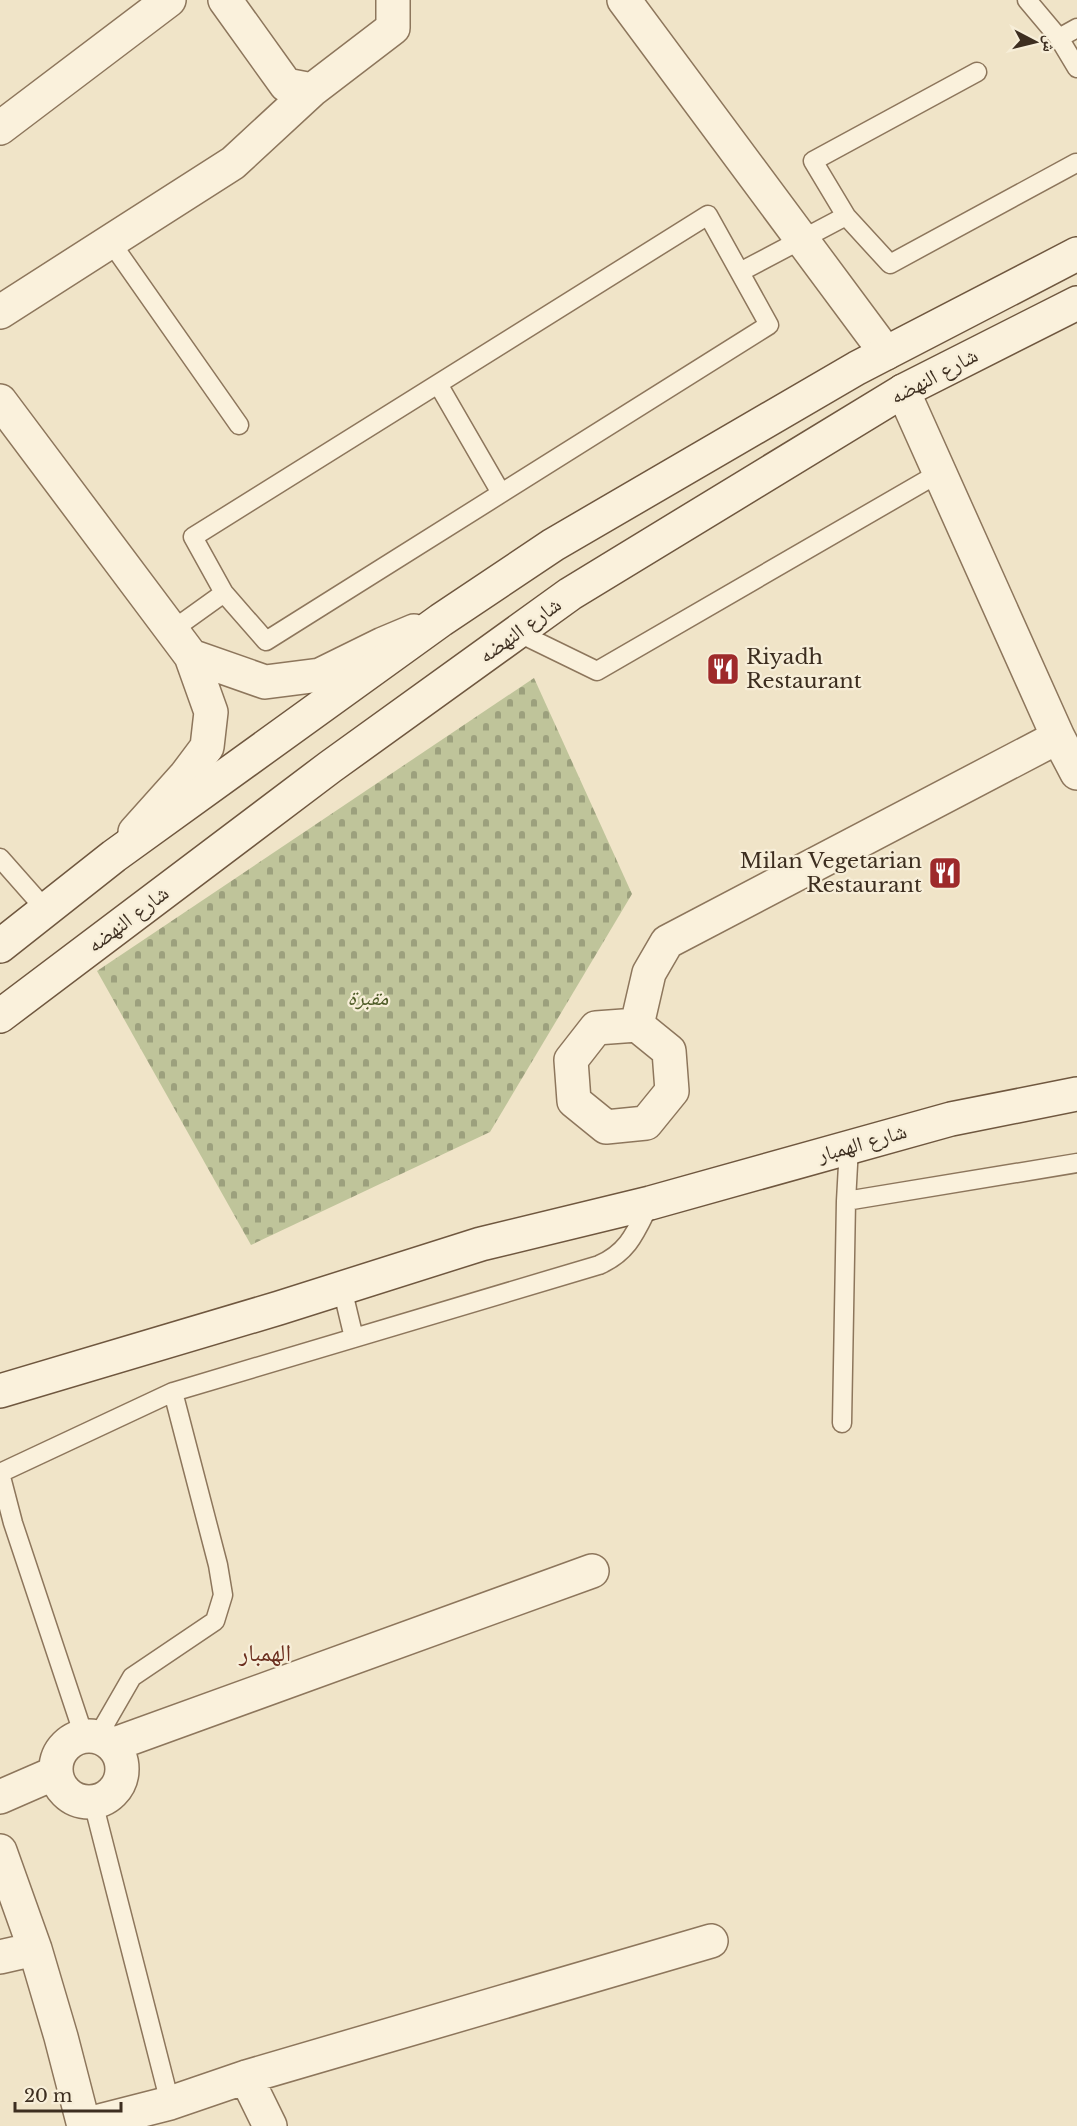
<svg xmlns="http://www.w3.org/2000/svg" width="1077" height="2126" viewBox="0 0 1077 2126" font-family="'Libre Baskerville','Noto Naskh Arabic',serif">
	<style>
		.cemetery { fill: url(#cemetery-stones) }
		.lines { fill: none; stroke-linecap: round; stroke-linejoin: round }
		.lane-casing { stroke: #8d765c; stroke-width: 21 }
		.street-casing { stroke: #8d765c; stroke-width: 36 }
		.secondary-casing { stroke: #6f573f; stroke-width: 36 }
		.lane { stroke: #faf1dc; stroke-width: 18 }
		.street { stroke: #faf1dc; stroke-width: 33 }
		.secondary { stroke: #faf1dc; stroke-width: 33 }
		.labels { text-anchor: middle; stroke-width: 4.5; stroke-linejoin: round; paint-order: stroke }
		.street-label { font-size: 21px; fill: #3d2e20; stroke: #f7eed8 }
		.poi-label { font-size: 21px; fill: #3d2e20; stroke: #f7eed8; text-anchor: start }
		.park-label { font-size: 21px; font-style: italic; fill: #4d5a26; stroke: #f7eed8 }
		.quarter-label { font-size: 24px; fill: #6b2e1e; stroke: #f7eed8 }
	</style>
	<defs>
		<pattern id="cemetery-stones" width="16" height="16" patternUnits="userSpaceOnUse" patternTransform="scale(1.5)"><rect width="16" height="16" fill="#bfc49a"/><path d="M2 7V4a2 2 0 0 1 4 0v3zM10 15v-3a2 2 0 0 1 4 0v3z" fill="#9ca07d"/></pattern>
	</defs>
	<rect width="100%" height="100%" fill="#f0e4c8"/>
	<path class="cemetery" d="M534,678L632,894L490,1132L251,1245L97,971Z"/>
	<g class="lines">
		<defs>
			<path id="lane" d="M1027,0L1059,38
				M1077,28L1059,38L1077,68
				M846,216L813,161L977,72
				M110,241L239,425
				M740,272L846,216L890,264L1076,163
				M438,384L501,493
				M171,631L224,593L266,641L769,325L708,215L193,537L224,593
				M517,632L597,671L939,473
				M0,858L46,910
				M849,1147L846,1201L1077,1163
				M342,1288L354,1338
				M842,1423L846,1201
				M84,1736L13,1523L0,1473L173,1392L599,1265C629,1252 636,1231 650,1203
				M98,1736L132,1677L215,1621L223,1595L218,1565L173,1392
				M93,1802L170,2103"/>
			<path id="street" d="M225,0L286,85L312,90L393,28V0
				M624,0L886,353
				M0,128L169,0
				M0,312L233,163L312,90
				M903,391L1058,737L1077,773
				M0,401L191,656L211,712L207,747L186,775L135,832
				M191,656L265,682L320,675L383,644L414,631
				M637,1025L649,973L667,942L1058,737
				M637,1025L669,1051L672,1091L646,1123L606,1127L574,1101L571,1060L596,1028Z
				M56 1769a33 33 0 1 1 66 0a33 33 0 1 1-66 0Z
				M112,1745L592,1571
				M0,1797L55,1773
				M0,1851L35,1949L61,2037L84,2126
				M0,1957L35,1949
				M246,2077L270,2126
				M84,2125L170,2103L246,2077L711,1941"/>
			<path id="secondary" d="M0,946L114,856L441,620L553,545L857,368L1077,254
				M0,1016L330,767L570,594L903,391L1077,303
				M0,1391L279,1308L481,1244L650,1203L951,1119L1077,1094"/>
		</defs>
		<use href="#lane" class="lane-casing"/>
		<use href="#street" class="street-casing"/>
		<use href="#secondary" class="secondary-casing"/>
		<use href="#lane" class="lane"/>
		<use href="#street" class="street"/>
		<use href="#secondary" class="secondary"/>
	</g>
	<defs>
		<symbol id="restaurant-square" viewBox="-11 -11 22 22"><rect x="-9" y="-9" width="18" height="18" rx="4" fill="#9e2a2b" stroke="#f7eed8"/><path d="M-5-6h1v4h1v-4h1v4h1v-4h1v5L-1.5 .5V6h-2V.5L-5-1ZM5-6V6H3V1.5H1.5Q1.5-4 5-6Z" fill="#fff"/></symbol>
	</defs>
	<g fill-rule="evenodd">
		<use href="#restaurant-square" x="704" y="650" width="38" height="38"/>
		<use href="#restaurant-square" x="926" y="854" width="38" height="38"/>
	</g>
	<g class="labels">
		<g class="street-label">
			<text transform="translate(934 376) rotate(-28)" y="7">شارع النهضه</text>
			<text transform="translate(520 630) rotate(-36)" y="7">شارع النهضه</text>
			<text transform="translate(128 919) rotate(-37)" y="7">شارع النهضه</text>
			<text transform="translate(862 1143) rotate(-16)" y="7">شارع الهمبار</text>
		</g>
		<g class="poi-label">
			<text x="746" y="664">Riyadh<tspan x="746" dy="24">Restaurant</tspan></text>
			<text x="922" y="868" text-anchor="end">Milan Vegetarian<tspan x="922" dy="24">Restaurant</tspan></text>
		</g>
		<g class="park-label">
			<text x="368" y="1005">مقبرة</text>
		</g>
		<g class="quarter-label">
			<text x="265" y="1661">الهمبار</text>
		</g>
	</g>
	<g transform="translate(1035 42) rotate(97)" stroke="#f7eed8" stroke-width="4.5" paint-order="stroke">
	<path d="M0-4.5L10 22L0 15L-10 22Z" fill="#3d2e20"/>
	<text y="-9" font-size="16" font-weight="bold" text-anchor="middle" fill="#3d2e20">ش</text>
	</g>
	<path d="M15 2102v9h106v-9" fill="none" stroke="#3d2e20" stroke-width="3"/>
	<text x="24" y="2102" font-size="18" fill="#3d2e20" stroke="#f7eed8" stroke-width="4.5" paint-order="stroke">20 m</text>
</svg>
